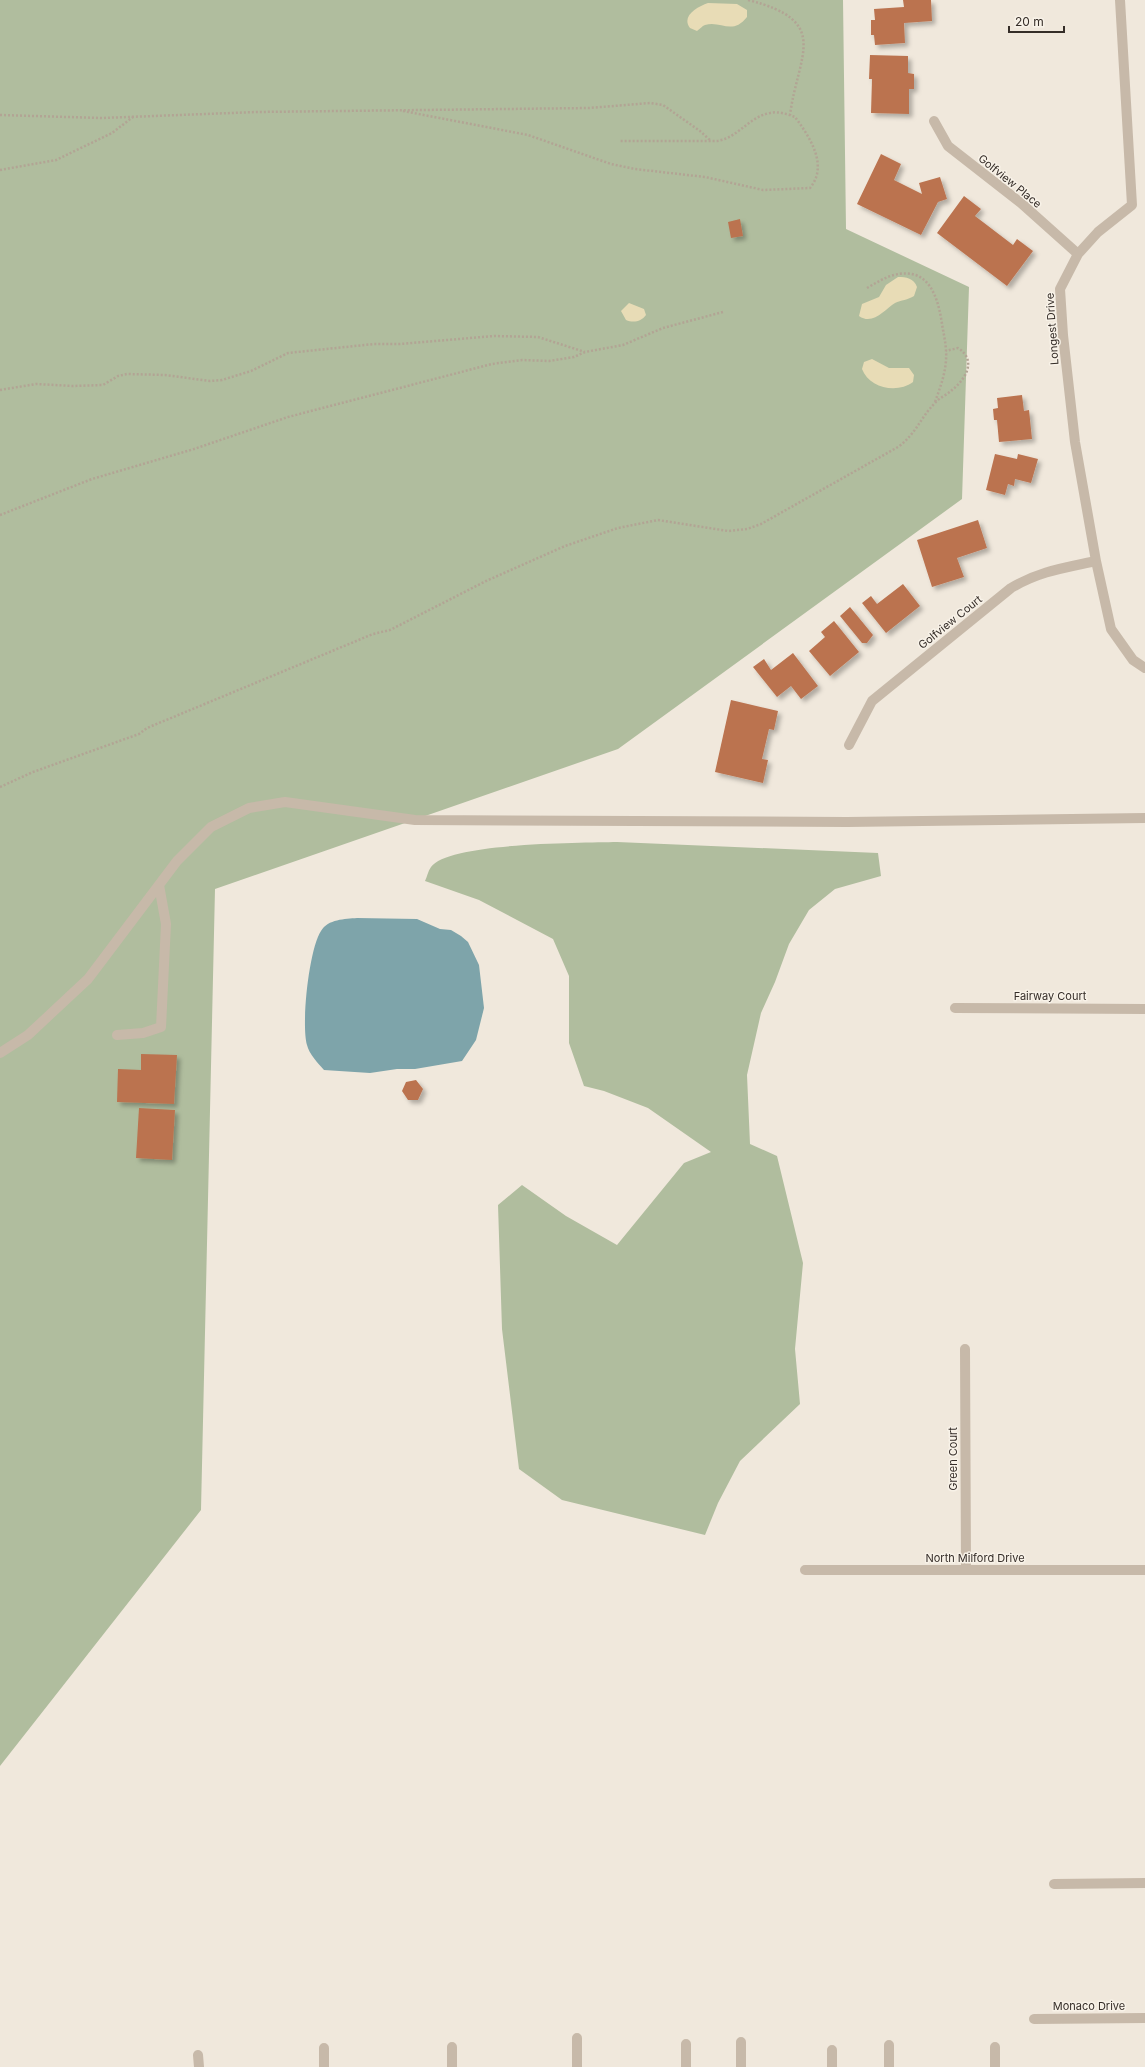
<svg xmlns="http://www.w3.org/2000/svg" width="1145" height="2067" viewBox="0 0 1145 2067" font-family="Inter,sans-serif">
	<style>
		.green { fill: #b0bd9e }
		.sand { fill: #e8dcb6 }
		.water { fill: #7ea4aa }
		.building { fill: #bb734f; filter: url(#shadow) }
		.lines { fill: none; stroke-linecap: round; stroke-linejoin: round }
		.path { stroke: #b2a494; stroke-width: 2.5; stroke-dasharray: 2 2; stroke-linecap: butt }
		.service { stroke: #c7b9a9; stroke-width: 10 }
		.minor { stroke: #c7b9a9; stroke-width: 10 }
		.labels { text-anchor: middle; stroke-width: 3; stroke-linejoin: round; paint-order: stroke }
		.street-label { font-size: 11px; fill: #352d28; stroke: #f8f2e8 }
	</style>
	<defs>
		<filter id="shadow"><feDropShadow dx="3.5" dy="3.5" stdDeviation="2" flood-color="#0004"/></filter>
	</defs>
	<rect width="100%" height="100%" fill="#f0e8dc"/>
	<path class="green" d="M0,0H843L846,229L969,287L962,499L618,749L215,889L201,1510L0,1766Z
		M617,842L878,853L881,876L835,889L809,910L789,944L775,982L761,1013L747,1075L750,1144L777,1156L803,1263L795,1349L800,1404L740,1461L718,1503L705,1535L562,1500L519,1469L502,1329L498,1205L522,1185L566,1216L617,1245L684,1163L711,1152L648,1108L604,1091L584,1086L569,1043V976L553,939L479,900L425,881C427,877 428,871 431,867C449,842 584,843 617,842Z"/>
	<path class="sand" d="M708,3L737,4L747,10V17C732,36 721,20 705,25C702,26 700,29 697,31L690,28C681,16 697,7 708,3Z
		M898,277C906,277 914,278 917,287L914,296C908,300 901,300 895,303C885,309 873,326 859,316L862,304L879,297L886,285Z
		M629,303L644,309L646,315C641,322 633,323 626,320L621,311Z
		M872,359L889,368H909L914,375L913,382C897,394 869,388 862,369L864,362Z"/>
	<path class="water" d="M357,918L417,919L440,929L451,930L461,936L468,942L479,965L484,1008L476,1040L462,1061L415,1069H397L370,1073L324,1070C318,1063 309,1054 307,1045C301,1024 309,949 321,931C328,919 345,919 357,918Z"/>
	<path class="building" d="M903,0H931L932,21L904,23L905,43L875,45L874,35H871V20H875L874,9L904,7Z
		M870,55L908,56V73L914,74V89H909V114L871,113L872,79H869Z
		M881,154L901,164L894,180L922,194L919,183L940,177L947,199L938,202L921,235L857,204Z
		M964,196L981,209L975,216L1013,245L1017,239L1033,251L1007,286L937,233Z
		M740,219L743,236L731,238L728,222Z
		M1022,395L1024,411L1029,410L1032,439L999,442L997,420H994L993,409L998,408L997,398Z
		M995,454L1017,459L1018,454L1038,459L1031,483L1015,479L1014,486L1008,484L1005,495L986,490Z
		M978,520L987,548L957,558L964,577L932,587L917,540Z
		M903,584L920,606L886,633L862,603L871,596L877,604Z
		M850,607L873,635L867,643H862L840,616Z
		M834,621L859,652L830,676L809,651L825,637L821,632Z
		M793,653L818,686L801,699L791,686L777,697L753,667L764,659L771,670Z
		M731,700L778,711L774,730L769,729L762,759L768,760L763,783L715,772Z
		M141,1054L177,1055L174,1104L117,1102L118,1069L141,1070Z
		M416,1080L423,1089L418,1100H408L402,1091L406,1082Z
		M139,1108L175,1110L172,1160L136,1158Z"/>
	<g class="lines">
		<path class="path" d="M748,0C832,21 798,54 790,115
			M403,111L528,135L611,164L635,169L705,177L763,190L810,188C829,165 809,136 795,117C787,114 778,111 770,113C747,117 735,143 711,141
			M0,115L102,118L257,112L589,108L650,103L663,105L700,131L711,141H620
			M0,170L56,160L112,133L133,117
			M867,288C876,283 885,277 894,275C929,266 938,297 942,324C944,336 947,348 946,360C945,375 940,388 935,402
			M0,390L36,384L73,386L103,385L118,376L127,374L165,375L210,381L222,380L251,371L288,353L374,344H400L494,336L538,337L585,352
			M0,515L92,479L194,449L288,417L492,364L522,360L549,361L574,357L585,352L623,345L663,328L723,312
			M0,787L33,772L139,734L147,728L373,634L390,630L486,581L565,546L618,528L658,520L728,531L747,529L761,524L898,447C917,433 920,418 935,403C939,398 947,395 952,390C966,379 977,360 958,348L946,351"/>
		<path class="service" d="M117,1035L143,1033L161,1027L166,924L159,885
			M0,1053L28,1035L88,979L177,861L211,827L249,808L285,802L415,820L847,822L1145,818"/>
		<path class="minor" d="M1120,0L1132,205L1098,232L1078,254L1060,289L1063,335L1075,442L1096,561L1111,629L1133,660L1145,668
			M934,121L948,146L1021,203L1078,254
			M849,745L872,701L1011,588C1040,571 1064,568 1096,561
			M955,1008L1145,1009
			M965,1349L966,1569
			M805,1570H1145
			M1054,1884L1145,1883
			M1034,2019L1145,2018
			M577,2038V2067
			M741,2042V2067
			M686,2044V2067
			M889,2045V2067
			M832,2050V2067
			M198,2055L199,2067
			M324,2067V2048
			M452,2067V2047
			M995,2067V2047"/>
	</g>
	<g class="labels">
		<g class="street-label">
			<text transform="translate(1010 181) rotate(39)" y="4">Golfview Place</text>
			<text transform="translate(1052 329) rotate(-94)" y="4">Longest Drive</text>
			<text transform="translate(950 622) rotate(-39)" y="4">Golfview Court</text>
			<text x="1050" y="1000">Fairway Court</text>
			<text transform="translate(953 1459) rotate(-90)" y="4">Green Court</text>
			<text x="975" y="1562">North Milford Drive</text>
			<text x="1089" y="2010">Monaco Drive</text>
		</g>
	</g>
	<path d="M1009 26v6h55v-6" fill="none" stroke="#352d28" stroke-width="2"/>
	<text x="1015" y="26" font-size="12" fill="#352d28" stroke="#f8f2e8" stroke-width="3" paint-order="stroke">20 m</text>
</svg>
